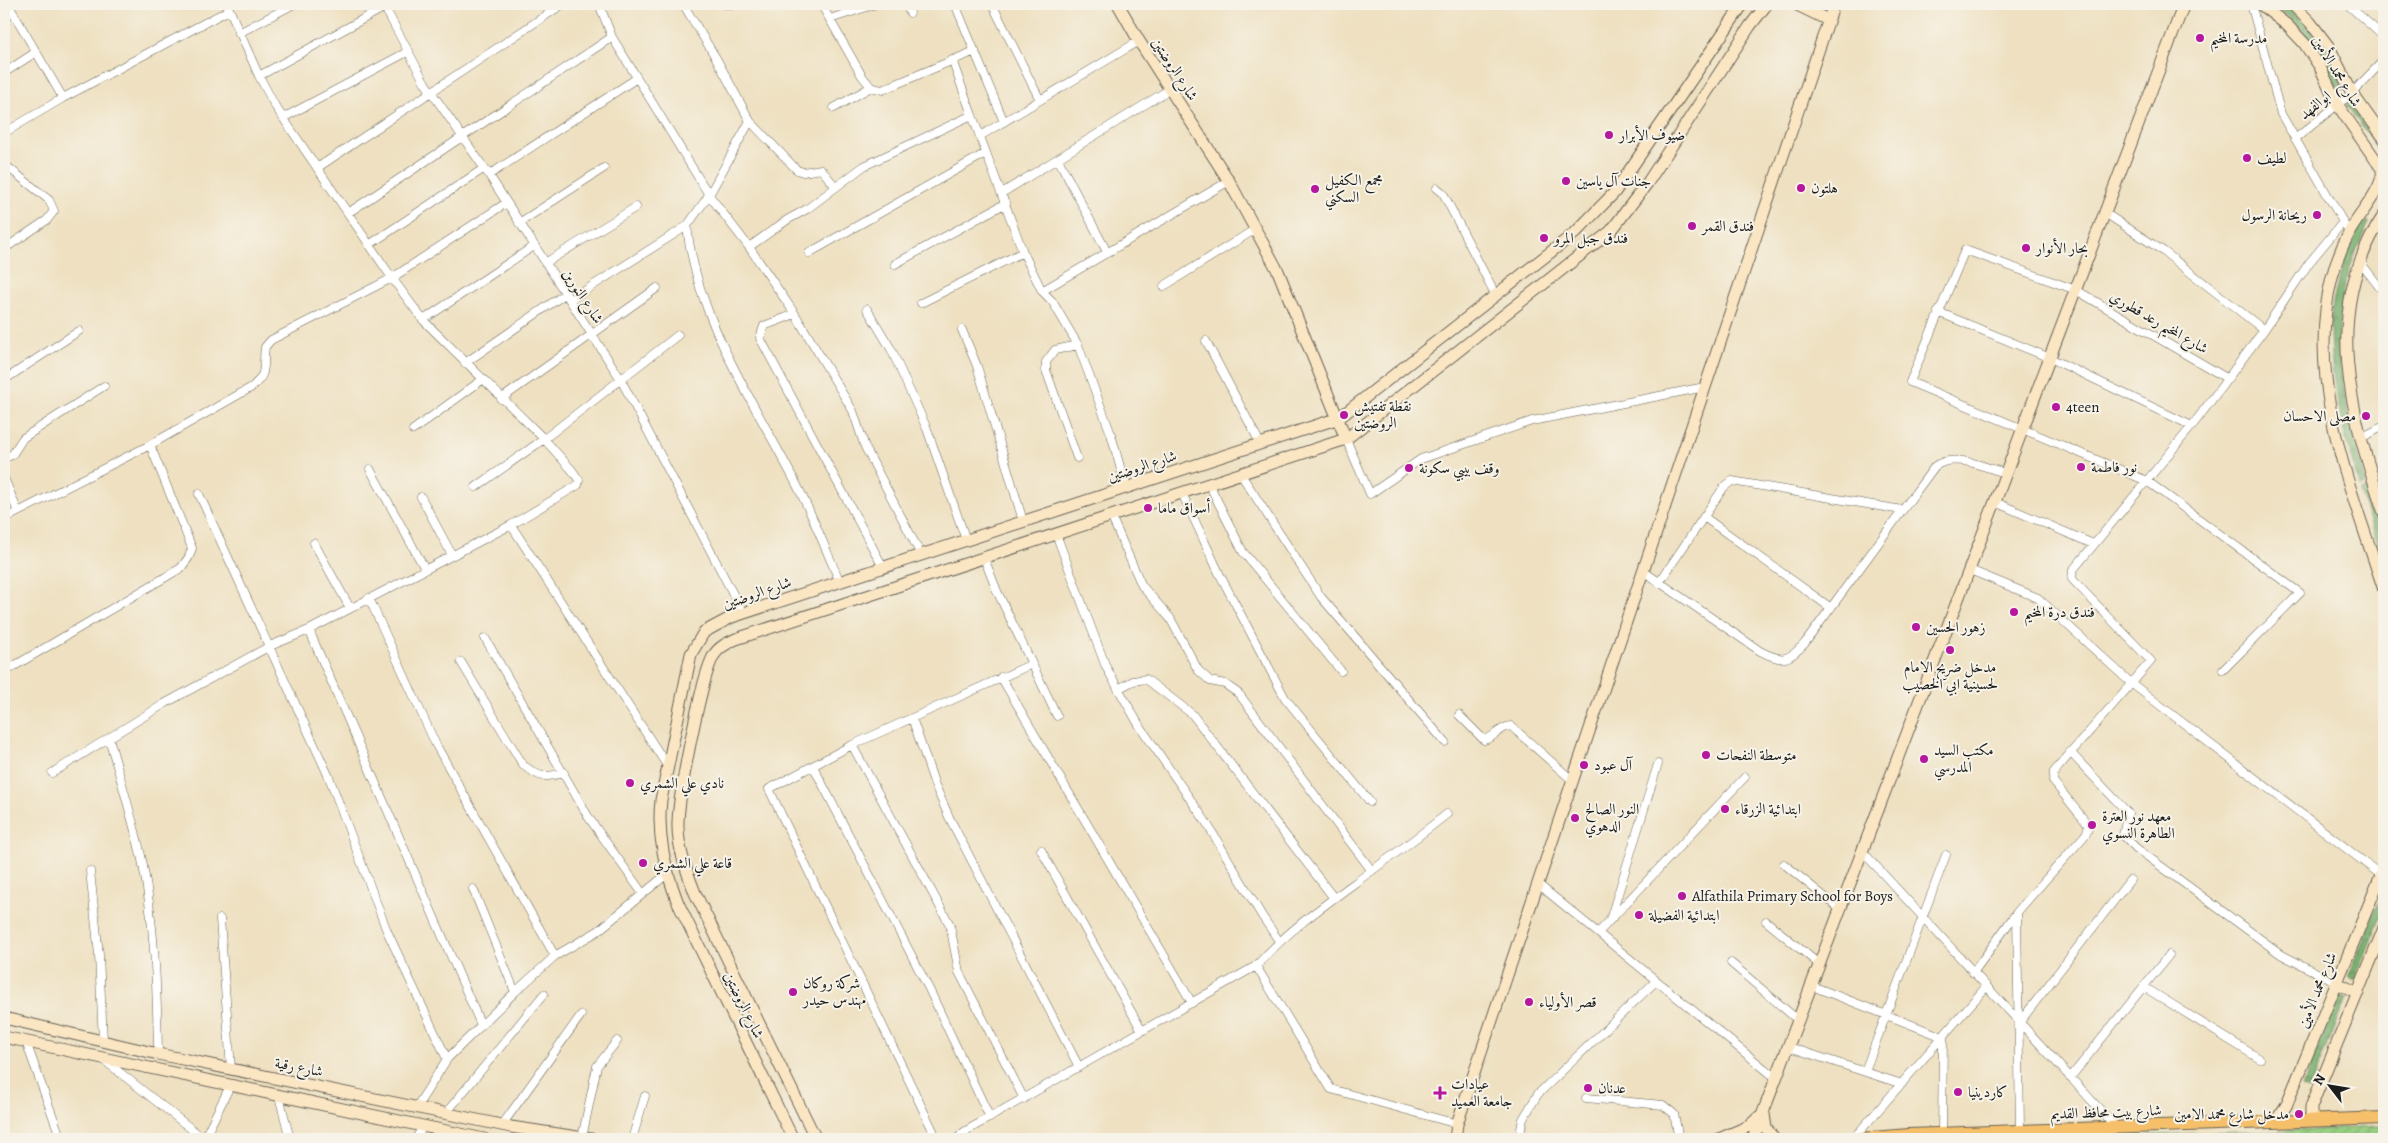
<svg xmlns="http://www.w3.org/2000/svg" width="2388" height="1143" viewBox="0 0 2388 1143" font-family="Alegreya,Amiri,serif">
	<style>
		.forest { fill: url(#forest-crowns); stroke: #4a6645 }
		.garden { fill: url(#garden-furrows); stroke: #58744e }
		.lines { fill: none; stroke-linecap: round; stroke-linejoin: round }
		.street-casing { stroke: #666155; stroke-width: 9 }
		.secondary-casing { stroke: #666155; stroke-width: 13 }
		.primary-casing { stroke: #666155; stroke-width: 14 }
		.street { stroke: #fff; stroke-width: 8 }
		.secondary { stroke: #fbe6c4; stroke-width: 11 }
		.primary { stroke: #f6c06b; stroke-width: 12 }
		.poi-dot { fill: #b5179e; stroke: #f7f3e8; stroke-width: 2 }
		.labels { text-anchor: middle; stroke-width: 4; stroke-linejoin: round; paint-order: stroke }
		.poi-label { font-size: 15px; fill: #1c1c1c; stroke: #f7f3e8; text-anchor: start }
		.street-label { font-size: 15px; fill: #1c1c1c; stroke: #f7f3e8 }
	</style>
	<defs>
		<pattern id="forest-crowns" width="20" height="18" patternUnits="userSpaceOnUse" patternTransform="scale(1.25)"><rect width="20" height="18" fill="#78b06e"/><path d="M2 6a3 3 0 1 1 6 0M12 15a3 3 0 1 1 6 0" fill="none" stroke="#628e5a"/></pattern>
		<pattern id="garden-furrows" width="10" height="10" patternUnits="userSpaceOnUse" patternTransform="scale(1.25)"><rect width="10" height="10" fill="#95cd80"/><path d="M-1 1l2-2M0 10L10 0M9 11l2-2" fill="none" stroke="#80af6e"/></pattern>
	</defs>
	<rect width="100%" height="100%" fill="#f7f3e8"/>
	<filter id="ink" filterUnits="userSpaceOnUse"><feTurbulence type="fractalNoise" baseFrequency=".02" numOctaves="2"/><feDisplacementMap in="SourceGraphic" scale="10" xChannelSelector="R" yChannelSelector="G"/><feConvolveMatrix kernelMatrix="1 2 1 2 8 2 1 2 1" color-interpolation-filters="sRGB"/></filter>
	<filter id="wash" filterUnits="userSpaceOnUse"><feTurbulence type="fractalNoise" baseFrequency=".0096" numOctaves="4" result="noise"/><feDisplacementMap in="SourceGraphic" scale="20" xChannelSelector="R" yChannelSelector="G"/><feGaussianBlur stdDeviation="1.12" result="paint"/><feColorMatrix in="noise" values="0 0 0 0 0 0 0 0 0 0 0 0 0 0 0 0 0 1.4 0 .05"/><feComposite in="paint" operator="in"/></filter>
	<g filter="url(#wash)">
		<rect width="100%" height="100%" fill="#eee0c0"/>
		<path class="forest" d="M2273,4C2304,4 2332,63 2345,88L2340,92C2320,53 2309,31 2273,4Z
			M2351,100L2384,148V158L2346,104Z
			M2364,220L2369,223C2319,321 2341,383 2366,484L2359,487C2345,437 2326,369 2331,317C2334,284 2348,249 2364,220Z
			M2367,488L2384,539V563L2360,491Z
			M2384,889V908L2355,980L2348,977Z
			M2340,996L2347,999L2309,1090L2302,1087Z"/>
		<path class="garden" d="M2384,1127V1139H2026Z"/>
	</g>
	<g filter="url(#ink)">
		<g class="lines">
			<defs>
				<path id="street" d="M8,4L63,98
					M383,4L425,83L489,175L620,378L743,613
					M599,4L612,37L709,195L749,247L795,314L853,411L865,447L921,555
					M683,4L716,58L750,121
					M725,4H733
					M821,4L862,76L871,87L882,90L975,51
					M906,4L910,13
					M955,4L1004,122
					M992,4L1040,100
					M2251,4L2281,114L2343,222
					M2347,4L2384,37
					M830,19L876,4
					M239,33L294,4
					M952,60L972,115
					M4,73L36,52
					M259,76L385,7
					M834,108L871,87
					M283,118L409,51
					M4,133L63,98L229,10
					M980,136L1139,41
					M2295,139L2352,93L2384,60
					M1058,159L1107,252
					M4,164L49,200L54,211L47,220L4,249
					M317,168L563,4
					M489,175L637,78
					M1437,188L1443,193L1496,296
					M1002,193L1170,89
					M348,213L612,37
					M2105,213L2163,251L2264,330
					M519,223L604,168
					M687,226C696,316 750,396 791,474C810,508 824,546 840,582
					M369,245L483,169
					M749,247L787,220L807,209L864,166L972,115L1023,252L1042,291L1052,301L1078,345L1111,434L1126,488
					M809,253L986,153
					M2360,262L2384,293
					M545,263L636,207
					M895,264L1006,203
					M1164,286L1254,230
					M1042,291L1229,181
					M570,300L687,226L709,195L750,121L797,170L803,172L821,169L835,186
					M921,303L1023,252
					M867,309L891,349L927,429L966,540
					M1938,312L2050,358L2192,426
					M795,314L764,326L760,338L883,567
					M423,320L534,246
					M962,330L977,366L1023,521
					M1206,341L1260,443
					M465,363L565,294
					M4,380L79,331
					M501,399L657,288
					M413,430L482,380
					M2361,438L2384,426
					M1346,439L1370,494L1421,459L1532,421L1705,387
					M4,458L12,455L23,438L104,386
					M1077,458L1046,370V362L1055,350L1078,345
					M370,469L425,569
					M1240,473L1321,597L1445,742
					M4,478L18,512
					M1209,484L1243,552L1341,671
					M476,487L544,439L678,335
					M1182,493L1220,575L1285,698L1370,802
					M199,494L329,777L387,931L447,1059
					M421,497L452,555
					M1995,502L2093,544
					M1111,516L1142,586L1170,618L1198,670L1210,681L1225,684L1239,694L1372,871
					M1704,517L1831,608
					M4,519L150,445L252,387C269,372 262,367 265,347L271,340L392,278L506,203
					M511,525L668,767
					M1056,534L1106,667L1139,725L1206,822L1262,916L1279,941
					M314,543L350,608
					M984,558L997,591L1057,716
					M1970,570L2038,598L2131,683L2381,875
					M1643,571L1760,651C1782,662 1788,662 1805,643L1935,466C1955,452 1985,468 2006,473
					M1659,583L1724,487L1732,481L1902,510
					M369,598L436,745L555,956
					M309,630L481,1025
					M485,638L589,818L643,894
					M461,662L523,765C540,778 543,778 564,773
					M2223,670L2300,593L2147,481L1910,382L1965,250L2076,290L2228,379
					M4,672L181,568L189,557L192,548L150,445
					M1001,677L1192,1003
					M1118,689L1133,681L1146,679L1192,714L1333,897
					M1459,715L1484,740C1494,738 1501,726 1511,726L1572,780
					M912,718L935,785L949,817L1079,1067
					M109,738C120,778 133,819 142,860C155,924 157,989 158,1054
					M852,745L950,925L959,972L1024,1099
					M2070,752L2128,813L2123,835L2136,848L2282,955L2337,983
					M813,766L929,989L990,1118
					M52,773L164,704L270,646L309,630L511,525L578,485L579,480L572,470L544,439L423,320L392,278L275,106L259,76L227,4
					M1041,850L1142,1031
					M1863,852L2116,1127
					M1784,864L1841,910
					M90,871L99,955L103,1041
					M1538,884L1777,1079
					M473,889L515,992
					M2017,912L2020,1131
					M220,919L231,1069
					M1610,920L1658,764
					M1766,921L1820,965
					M1598,933L1745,777
					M1731,963L1799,1021
					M1256,966L1331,1089L1457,1124
					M1973,973L2017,912L2086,834L2089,826L2053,781L2054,772L2151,661L2072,579L2073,570L2192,426L2264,330L2309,263L2343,222L2349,232
					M1812,986L1943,1037L1942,1134
					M2144,987L2260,1059
					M2019,1023L2130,880
					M26,1042L61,1139
					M1789,1047L1902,1084
					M104,1060L204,1139
					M1865,1071L1946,855
					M2070,1078L2169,955
					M279,1096L290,1139
					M1586,1098L1663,1105L1674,1114L1679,1139
					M416,1108L447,1059L515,992L555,956L598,931L667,874
					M446,1113L544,994
					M502,1125L581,1015
					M582,1138L597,1066L617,1041
					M204,1139L230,1086
					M416,1139L423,1126
					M632,1139L645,1096
					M937,1139L769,789L852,745L1032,664
					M957,1139L964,1132L1256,966C1291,927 1332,900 1374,869C1399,851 1423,833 1447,814
					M1519,1139L1523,1119L1538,1094L1656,981
					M1853,1139L1986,987"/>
				<path id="secondary" d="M1118,4L1139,41L1229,181L1278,271L1346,439
					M1795,4L1828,20
					M2260,4L2287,25L2304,43L2320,67L2337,104L2382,169C2385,187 2359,214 2350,231C2342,246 2336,261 2332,277C2305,382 2352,491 2384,590
					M2292,4L2310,22L2329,47L2352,93L2384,138
					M2384,215C2320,310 2351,414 2384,513
					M2337,983L2358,993
					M4,1018L158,1054L511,1127L591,1139
					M4,1037L484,1139
					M1764,1114L1766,1128L1774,1139
					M2316,1120L2311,1115V1107L2384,928
					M2275,1122L2286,1106L2384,868
					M793,1139L678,903C665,869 657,836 661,800L691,654L704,632L732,617L1339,418L1575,233L1614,193L1743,4
					M816,1139L695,893C687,872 678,849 678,827C677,801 702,674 714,655C719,647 727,643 736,639L1346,439L1611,231L1648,182L1750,26L1767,4
					M1455,1139L1457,1124L1834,4
					M1719,1139L1749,1126L1761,1115
					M1753,1139L2184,4"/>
				<path id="primary" d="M1859,1139L1909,1135L2384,1118"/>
			</defs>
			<use href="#street" class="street-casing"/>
			<use href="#secondary" class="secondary-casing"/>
			<use href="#primary" class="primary-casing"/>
			<use href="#street" class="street"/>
			<use href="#secondary" class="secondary"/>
			<use href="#primary" class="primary"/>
		</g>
	</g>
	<g class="poi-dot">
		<circle cx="2200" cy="38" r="5"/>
		<circle cx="1609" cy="135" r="5"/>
		<circle cx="2247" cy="158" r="5"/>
		<circle cx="1566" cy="181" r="5"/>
		<circle cx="1801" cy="188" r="5"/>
		<circle cx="1315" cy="189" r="5"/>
		<circle cx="2317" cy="215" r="5"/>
		<circle cx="1692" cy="226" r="5"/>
		<circle cx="1544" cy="238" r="5"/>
		<circle cx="2026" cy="248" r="5"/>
		<circle cx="2056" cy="407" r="5"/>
		<circle cx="1344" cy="415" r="5"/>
		<circle cx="2366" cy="416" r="5"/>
		<circle cx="2081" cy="467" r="5"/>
		<circle cx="1409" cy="468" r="5"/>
		<circle cx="1148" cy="508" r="5"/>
		<circle cx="2014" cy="612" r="5"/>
		<circle cx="1916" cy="627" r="5"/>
		<circle cx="1950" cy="650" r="5"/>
		<circle cx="1706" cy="755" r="5"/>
		<circle cx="1924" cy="759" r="5"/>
		<circle cx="1584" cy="765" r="5"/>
		<circle cx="630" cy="783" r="5"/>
		<circle cx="1725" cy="809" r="5"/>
		<circle cx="1575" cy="818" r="5"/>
		<circle cx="2092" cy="825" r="5"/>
		<circle cx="643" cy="863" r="5"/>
		<circle cx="1682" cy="896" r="5"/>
		<circle cx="1639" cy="915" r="5"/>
		<circle cx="793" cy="992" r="5"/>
		<circle cx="1529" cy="1002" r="5"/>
		<circle cx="1588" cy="1088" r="5"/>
		<circle cx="1958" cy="1092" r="5"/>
		<path d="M1437.5 1085.5h5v5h5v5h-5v5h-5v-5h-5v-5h5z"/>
		<circle cx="2299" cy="1114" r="5"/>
	</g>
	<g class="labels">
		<g class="poi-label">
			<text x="2210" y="43">مدرسة المخيم</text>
			<text x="1619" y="140">ضيوف الأبرار</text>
			<text x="2257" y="163">لطيف</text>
			<text x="1325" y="185">مجمع الكفيل<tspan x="1325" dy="17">السكني</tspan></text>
			<text x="1576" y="186">جنات آل ياسين</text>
			<text x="1811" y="193">هلتون</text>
			<text x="2307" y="220" text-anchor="end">ريحانة الرسول</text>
			<text x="1702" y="231">فندق القمر</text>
			<text x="1554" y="243">فندق جبل المرو</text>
			<text x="2036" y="253">بحار الأنوار</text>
			<text x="1354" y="411">نقطة تفتيش<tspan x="1354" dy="17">الروضتين</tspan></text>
			<text x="2066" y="412">4teen</text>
			<text x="2356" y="421" text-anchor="end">مصلى الاحسان</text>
			<text x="2091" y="472">نور فاطمة</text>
			<text x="1419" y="473">وقف بيبي سكونة</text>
			<text x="1158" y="513">أسواق ماما</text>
			<text x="2024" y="617">فندق درة المخيم</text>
			<text x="1926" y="632">زهور الحسين</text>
			<text x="1950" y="672" text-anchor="middle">مدخل ضريح الامام<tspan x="1950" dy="17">لحسينية ابي الخصيب</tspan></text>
			<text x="1934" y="755">مكتب السيد<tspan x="1934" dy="17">المدرسي</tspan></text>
			<text x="1716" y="760">متوسطة النفحات</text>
			<text x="1594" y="770">آل عبود</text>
			<text x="640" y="788">نادي علي الشمري</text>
			<text x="1585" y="814">النور الصالح<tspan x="1585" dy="17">الدهوي</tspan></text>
			<text x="1735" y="814">ابتدائية الزرقاء</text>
			<text x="2102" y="821">معهد نور العترة<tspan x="2102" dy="17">الطاهرة النسوي</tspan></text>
			<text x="653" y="868">قاعة علي الشمري</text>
			<text x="1692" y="901">Alfathila Primary School for Boys</text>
			<text x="1649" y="920">ابتدائية الفضيلة</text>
			<text x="803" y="988">شركة روكان<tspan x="803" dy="17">مهندس حيدر</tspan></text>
			<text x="1539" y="1007">قصر الأولياء</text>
			<text x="1451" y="1089">عيادات<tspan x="1451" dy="17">جامعة العميد</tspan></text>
			<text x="1598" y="1093">عدنان</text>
			<text x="1968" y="1097">كاردينيا</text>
			<text x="2289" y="1119" text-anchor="end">مدخل شارع محمد الامين</text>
		</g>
		<g class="street-label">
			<text transform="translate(1175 69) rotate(57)" y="5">شارع الروضتين</text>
			<text transform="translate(2337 71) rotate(59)" y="5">شارع محمد الأمين</text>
			<text transform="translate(2315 105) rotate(-39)" y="5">ابوالفهد</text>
			<text transform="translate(583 296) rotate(57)" y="5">شارع النورين</text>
			<text transform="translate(2159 322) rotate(30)" y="5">شارع المخيم رعد قطوري</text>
			<text transform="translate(1142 466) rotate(-18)" y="5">شارع الروضتين</text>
			<text transform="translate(757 593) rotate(-19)" y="5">شارع الروضتين</text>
			<text transform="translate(2317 990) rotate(-68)" y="5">شارع محمد الأمين</text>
			<text transform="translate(744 1005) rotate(64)" y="5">شارع الروضتين</text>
			<text transform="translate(299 1067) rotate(11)" y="5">شارع رقية</text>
			<text transform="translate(2106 1112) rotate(-2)" y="5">شارع بيت محافظ القديم</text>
		</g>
	</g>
	<rect width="2388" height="1143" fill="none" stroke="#f7f3e8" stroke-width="20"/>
	<g transform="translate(2330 1086) rotate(301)" stroke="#f7f3e8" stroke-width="4" paint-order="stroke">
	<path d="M0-4L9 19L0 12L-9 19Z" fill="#1c1c1c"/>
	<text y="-8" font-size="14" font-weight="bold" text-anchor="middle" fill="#1c1c1c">N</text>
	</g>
</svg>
